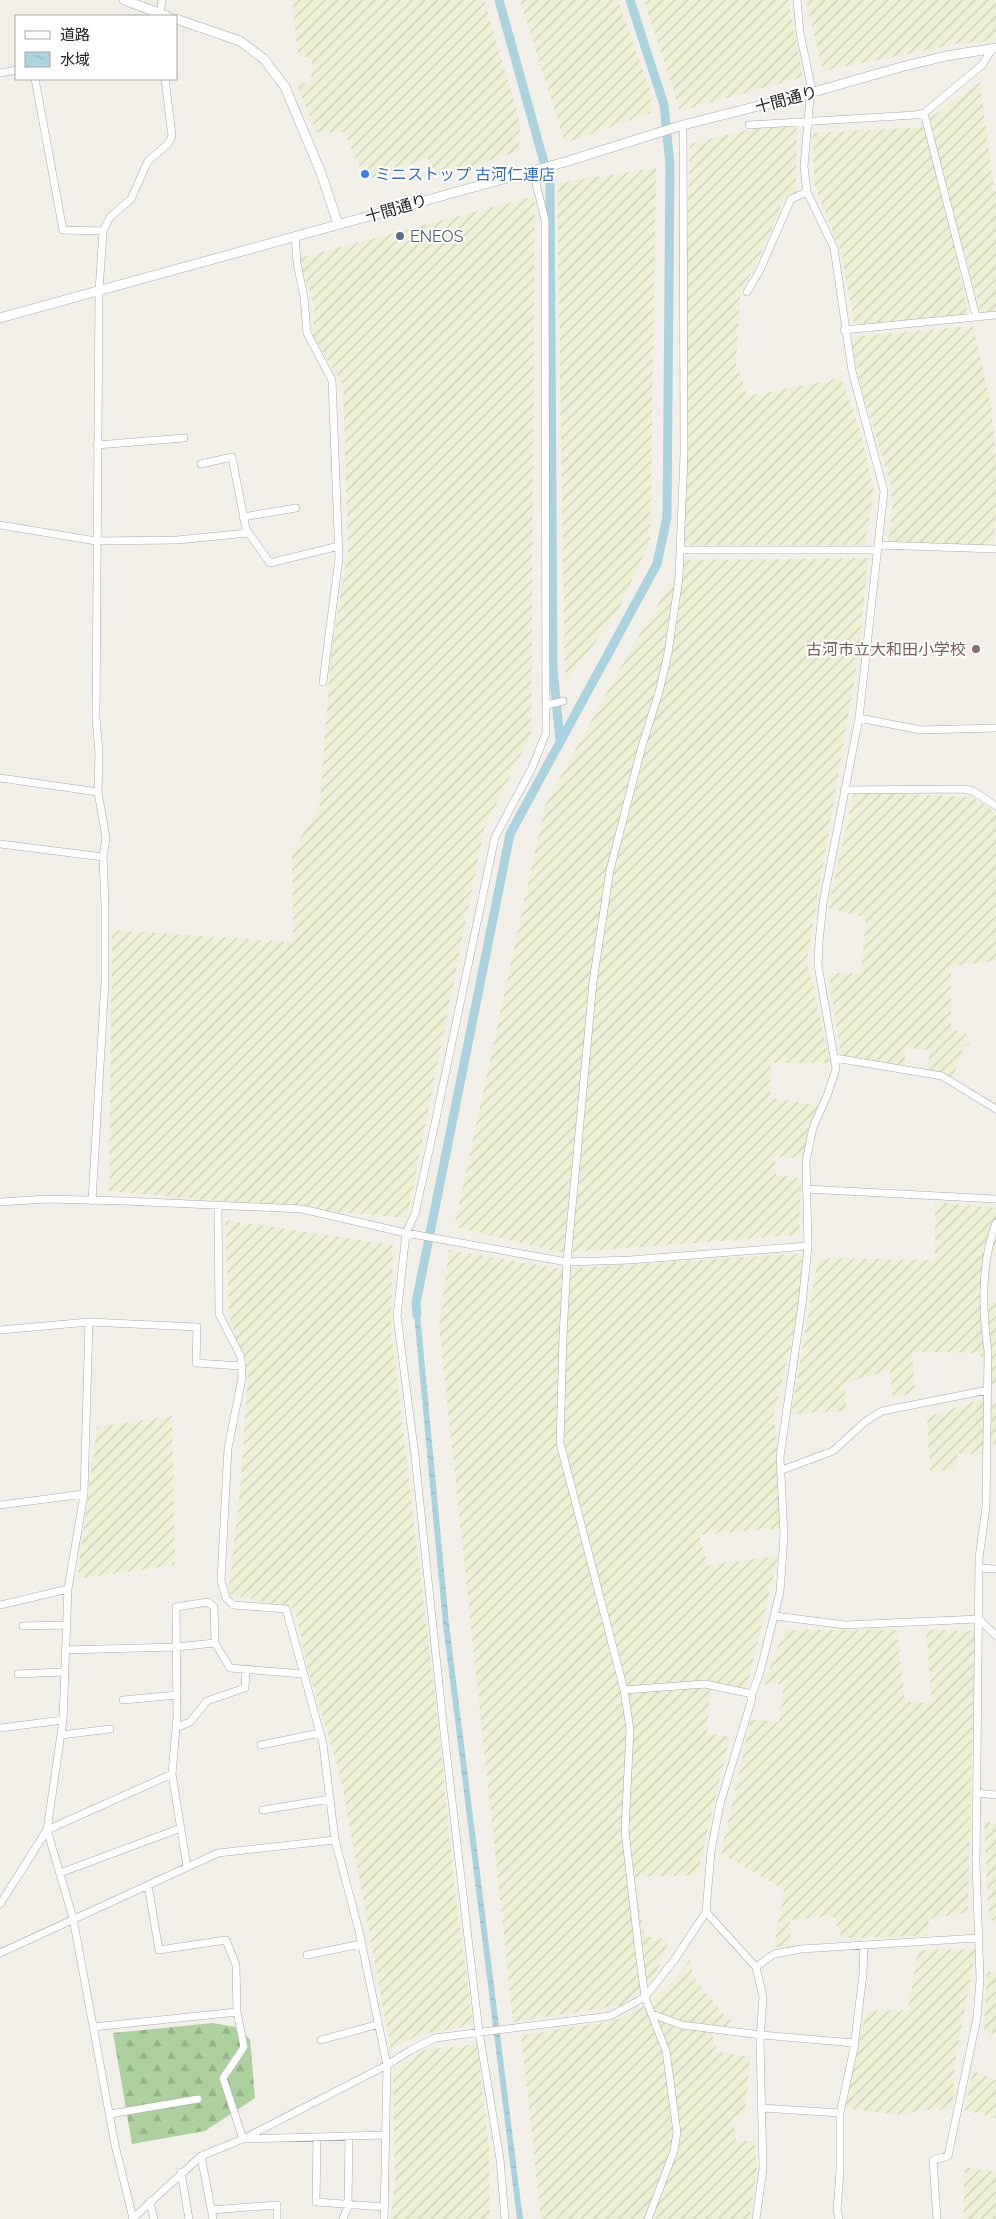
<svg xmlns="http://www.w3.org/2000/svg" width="996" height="2219" viewBox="0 0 996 2219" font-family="Raleway,'Noto Sans JP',sans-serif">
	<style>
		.farmland { fill: url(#farmland-furrows) }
		.forest { fill: url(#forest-firs) }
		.water { fill: url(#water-ripples) }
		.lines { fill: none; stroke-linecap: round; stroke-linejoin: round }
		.canal { stroke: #aad3df; stroke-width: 9 }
		.minor-casing { stroke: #a9a9a9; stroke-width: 8 }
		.tertiary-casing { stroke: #a9a9a9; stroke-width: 10 }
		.minor { stroke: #fff; stroke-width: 7 }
		.tertiary { stroke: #fff; stroke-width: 9 }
		.shop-dot { fill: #3f7fe0; stroke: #fff; stroke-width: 2 }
		.service-dot { fill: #5c6f8a; stroke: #fff; stroke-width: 2 }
		.education-dot { fill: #8d6e63; stroke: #fff; stroke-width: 2 }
		.labels { text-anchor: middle; stroke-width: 4; stroke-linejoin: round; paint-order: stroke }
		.street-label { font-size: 16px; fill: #222; stroke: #fff }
		.shop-label { font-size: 16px; fill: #366cbe; stroke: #fff; text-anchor: start }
		.service-label { font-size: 16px; fill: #4e5e75; stroke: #fff; text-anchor: start }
		.education-label { font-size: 16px; fill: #785e54; stroke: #fff; text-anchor: end }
	</style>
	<defs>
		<pattern id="farmland-furrows" width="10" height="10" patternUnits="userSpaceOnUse" patternTransform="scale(1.25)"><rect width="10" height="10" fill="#eef0d5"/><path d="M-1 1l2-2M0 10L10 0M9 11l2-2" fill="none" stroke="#ccceb7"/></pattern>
		<pattern id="forest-firs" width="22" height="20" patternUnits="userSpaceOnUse" patternTransform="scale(1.25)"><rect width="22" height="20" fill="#add19e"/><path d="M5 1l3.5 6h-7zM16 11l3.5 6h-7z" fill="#95b388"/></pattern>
		<pattern id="water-ripples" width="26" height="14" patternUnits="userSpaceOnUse" patternTransform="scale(1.25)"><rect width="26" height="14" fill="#aad3df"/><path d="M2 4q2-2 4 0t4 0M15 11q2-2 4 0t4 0" fill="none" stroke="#92b5bf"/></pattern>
	</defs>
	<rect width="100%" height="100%" fill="#f2efe9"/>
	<path class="farmland" d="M292,0H484L520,122L519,151L439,177L427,158L365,180L344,132L316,133L296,83H311L312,59L298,55Z
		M520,0H618L650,90L651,113L565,143Z
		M644,0H788L803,77L680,111Z
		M806,0H996V40L957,44L823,71Z
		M980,82L994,191H996V314L982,316L927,120Z
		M797,118L796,194L782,203L766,242L740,295L736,364L748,396L841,378L859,427L874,490L865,545H684L683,365L690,144Z
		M923,127L952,235L968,315L855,329L842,255L814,184L812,133Z
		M656,168L650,541L619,609L565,684L557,183Z
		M535,196L531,734L484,829L407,1218L109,1191L112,930L293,942L292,852L320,805L331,652L348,551L343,385L313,336L314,306L299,258Z
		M973,326L991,404L996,460V511L993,547H887L892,516L891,485L861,387L850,337Z
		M868,558L858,657L807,960L830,1063H771L770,1098L820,1105L802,1158L775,1157L776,1174L801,1179L799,1235L563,1253L454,1227L545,805L628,654L685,560Z
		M854,792L972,797L996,812V961L951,966V1029L967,1034L969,1044L963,1048L951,1083L928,1077L929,1050L906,1048L904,1071L842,1062L828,973H861L866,918L828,908Z
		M935,1202L996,1208V1252L991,1253L987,1301L996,1302V1384L993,1385L979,1353L912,1352L915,1393L893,1398L890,1370L844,1383L847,1411L791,1414L818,1258L935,1260Z
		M225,1220L393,1245L391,1330L440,1740L453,1876L473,2025L418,2035L391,2050L340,1775L307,1666L295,1609L228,1594L241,1480L248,1373L229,1316Z
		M449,1250L562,1269L807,1253L797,1319L774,1415L783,1528L699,1535L708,1565L778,1556L746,1691L710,1686L707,1733L730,1737L697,1875L633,1877L645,1936L669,1940L656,1974L623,2005L513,2022L439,1326Z
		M985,1398L996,1405V1444H991L990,1455L958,1453L955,1470L930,1472L927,1417Z
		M172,1416L175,1565L77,1579L97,1427Z
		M784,1630H897L905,1702L932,1703L926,1630L975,1631L968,1912L929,1919L927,1936L842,1938L833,1916L790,1920L791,1947H774L784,1890L721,1853L751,1719L779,1722L784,1684H764Z
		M984,1821L996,1824V1921L989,1920Z
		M976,1949L955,2063L952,2109L923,2110L901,2115L845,2108L866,2011L908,2010L918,1950Z
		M690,1959L693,1977L726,2017L731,2019L727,2029L712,2034L717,2052L750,2057L745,2113L733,2117L736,2141H754L757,2171L749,2219H541L521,2036L616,2020L646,2005L675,1979Z
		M987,1971L996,1973V2035L984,2031Z
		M477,2044L489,2148L490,2219H390L395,2185L393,2070L424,2050Z
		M973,2071L996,2080V2118L964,2110Z
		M965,2167L996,2172V2219H963Z"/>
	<path class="forest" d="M213,2023L235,2027L250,2039L255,2098L205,2131L132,2144L113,2033Z"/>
	<path class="water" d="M413,1303H419L449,1624L523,2219H517L443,1624Z"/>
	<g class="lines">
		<path class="canal" d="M499,0L550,184L553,668L560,741
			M417,1315L416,1303L510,834L657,564L667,517L670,165L664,105L630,0"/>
		<defs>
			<path id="minor" d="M160,16L162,0
				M0,73L16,70
				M35,79L63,230L103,231
				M924,113L976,316
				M749,125L915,115L924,113L982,65L992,49
				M295,236L297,263L304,297L307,333L332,380L339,558L323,682
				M747,292L759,272L791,199L807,192
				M844,330L996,315
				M97,445L184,438
				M201,464L232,457L246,529L270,563L339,546
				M243,517L296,508
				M0,525L96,541L177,540L248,533
				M878,545L996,549
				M681,550H877
				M547,705L563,701
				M859,718L921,730L996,728
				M0,778L98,792
				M844,790L964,789L973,791L996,806
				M0,844L103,857
				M835,1058L942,1076L996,1109
				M806,1189L996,1199
				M92,1201L105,982V904L103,857L106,838L98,792L99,752L96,719L99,291L103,231L110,217L131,199L148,161L168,144L172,136L165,79
				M0,1202L47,1199L125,1201L302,1209L406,1233L567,1262L630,1260L808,1246
				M218,1205L219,1314L241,1357L242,1378L228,1448L221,1580L226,1598L233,1605L286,1609L323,1744L335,1840L359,1931L387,2065L384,2219
				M0,1330L89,1322L197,1327L196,1363L241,1366
				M782,1470L833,1451L866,1421L882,1411L988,1390
				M0,1505L84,1494
				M979,1568L996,1569
				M0,1605L68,1589
				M775,1616L845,1625L979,1619L996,1636
				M23,1626L66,1625
				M65,1650L176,1647L215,1643
				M18,1674L64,1672
				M624,1690L705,1684L752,1694
				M123,1700L177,1695
				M0,1728L63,1720
				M176,1728L190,1722L207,1701L245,1688L246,1670
				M61,1735L110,1729
				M261,1745L320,1733
				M977,1793L996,1795
				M263,1810L330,1799
				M47,1830L73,1918L115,2145L133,2218
				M47,1830L172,1774
				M187,1867L172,1774L177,1717L176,1607L208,1602L214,1607L215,1643L230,1668L303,1674
				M60,1873L181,1828
				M148,1885L159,1950L226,1940L236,1965L237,2012L244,2047L223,2078L243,2139L385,2135
				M0,1904L47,1830L63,1720L68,1589L84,1494L89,1322
				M706,1912L756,1967L763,1997L760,2040L763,2169L756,2219
				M0,1953L218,1853L335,1840
				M307,1955L361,1944
				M756,1967L774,1954L801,1949L978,1938
				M652,2014L682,2025L761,2035L854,2043
				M93,2027L237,2012
				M321,2040L379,2024
				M762,2108L840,2113
				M110,2114L198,2099
				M317,2137L316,2202L385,2207
				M201,2156L213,2219
				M181,2172L189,2219
				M150,2202L154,2219
				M211,2210L277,2205V2219
				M132,2219L201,2156L243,2139L387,2065L411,2050L435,2038L610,2016L645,1997L675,1959L706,1912L711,1851L720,1804L751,1702L752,1694L760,1672L780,1592L784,1535L780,1457L802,1304L808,1246L806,1161L813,1127L827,1096L836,1069L818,965L819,942L823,903L859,718L884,491L852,371L834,248L807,192L804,167L811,86L800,33L797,0
				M343,2219L348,2206L349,2136
				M505,2219L500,2159L479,2032L444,1732L415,1456L397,1316L406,1233L415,1214L434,1128L495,837L532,768L546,733L545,220L533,171
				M648,2219L674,2151L677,2132L666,2051L645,1997L639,1952L625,1831L630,1729L624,1690L560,1443L563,1337L567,1262L593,982L610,870L642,746L659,692L668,653L679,578L684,455L683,125
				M839,2219L837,2210L840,2172V2113L854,2048L863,1974L864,1945
				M937,2219L933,2160L948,2156L977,2018L980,1979L976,1863L979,1558L986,1507L988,1351C982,1310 981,1262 996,1223"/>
			<path id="tertiary" d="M124,0L167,16
				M176,19L240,41L264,59L285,87L321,173L338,224
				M0,318L565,162L683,125L810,93L901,67L946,56L996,48"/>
		</defs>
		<use href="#minor" class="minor-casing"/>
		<use href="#tertiary" class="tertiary-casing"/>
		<use href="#minor" class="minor"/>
		<use href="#tertiary" class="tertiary"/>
	</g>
	<circle class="shop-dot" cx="365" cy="174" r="5"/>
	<circle class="service-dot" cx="400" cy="236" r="5"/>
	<circle class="education-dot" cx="976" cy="649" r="5"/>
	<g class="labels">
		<g class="street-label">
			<text transform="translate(786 99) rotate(-15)" y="6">十間通り</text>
			<text transform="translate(396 208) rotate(-16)" y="6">十間通り</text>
		</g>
		<g class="shop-label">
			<text x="375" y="180">ミニストップ 古河仁連店</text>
		</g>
		<g class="service-label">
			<text x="410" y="242">ENEOS</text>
		</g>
		<g class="education-label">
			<text x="966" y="655">古河市立大和田小学校</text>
		</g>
	</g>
	<rect x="15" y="15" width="162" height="65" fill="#ffffff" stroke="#a7a7a7"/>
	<rect x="25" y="31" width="25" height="8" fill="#ffffff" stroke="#a7a7a7"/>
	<text x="60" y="40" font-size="15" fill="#222222">道路</text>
	<rect x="25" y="52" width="25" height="15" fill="url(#water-ripples)" stroke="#a7a7a7"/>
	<text x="60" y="65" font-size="15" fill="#222222">水域</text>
</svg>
